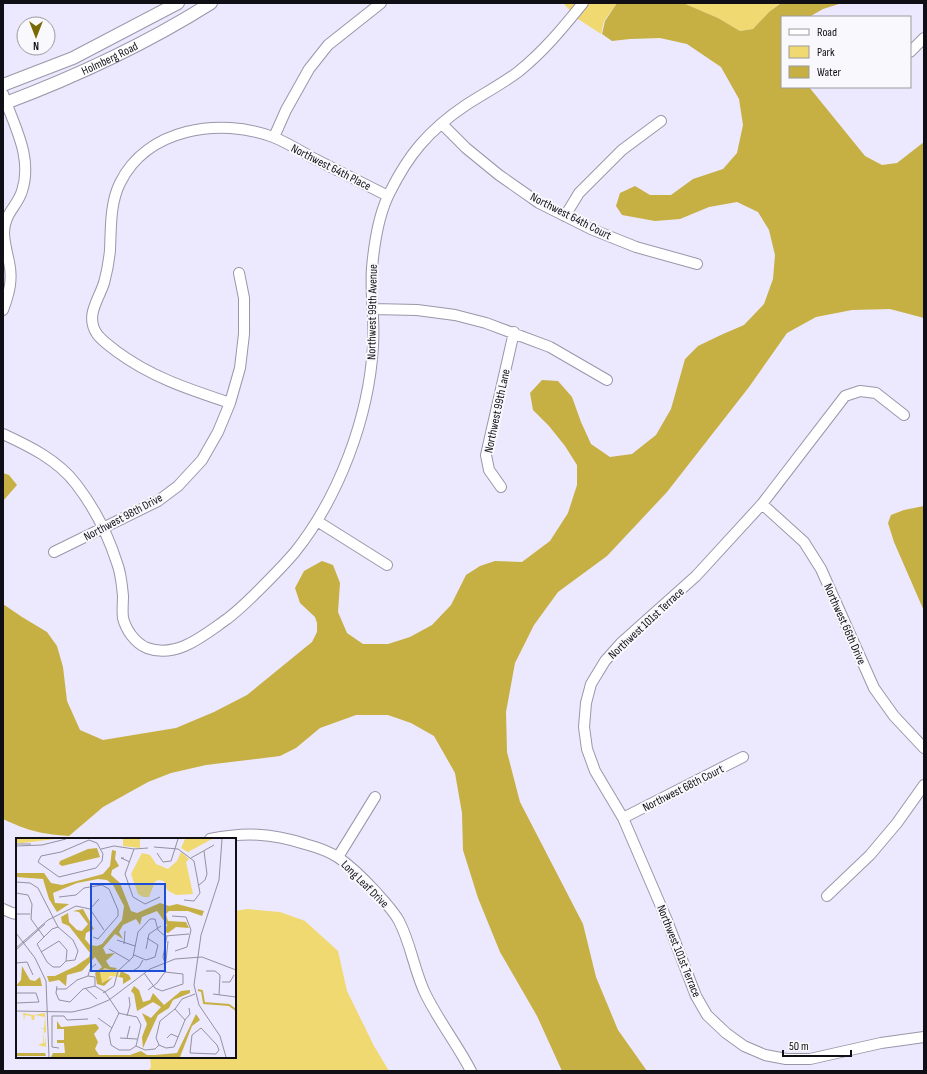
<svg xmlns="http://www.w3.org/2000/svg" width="927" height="1074" viewBox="0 0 927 1074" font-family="'Sofia Sans Condensed',sans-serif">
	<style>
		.green { fill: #efd970 }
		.water { fill: #c6af43 }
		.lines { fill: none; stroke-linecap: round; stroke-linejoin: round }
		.minor-casing { stroke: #9a97aa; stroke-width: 12 }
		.tertiary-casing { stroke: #9a97aa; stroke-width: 14 }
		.minor { stroke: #fff; stroke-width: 10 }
		.tertiary { stroke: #fff; stroke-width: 12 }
		.labels { text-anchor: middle; stroke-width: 4; stroke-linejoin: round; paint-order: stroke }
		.street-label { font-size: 12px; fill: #100f15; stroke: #f9f8fc }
		.inset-river { fill: none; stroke: #c6af43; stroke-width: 2 }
		.inset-road { fill: none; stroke: #9491a0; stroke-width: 1 }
		.view { fill: #1d4ed8; fill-opacity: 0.15; stroke: #1d4ed8; stroke-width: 2 }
		.inset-edge { fill: none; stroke: #100f15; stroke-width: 2 }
	</style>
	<rect width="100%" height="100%" fill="#ece8fd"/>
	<path class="green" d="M563,3H617L604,21L601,34L578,19Z
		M683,3H780L769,12L753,29L740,31L718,18Z
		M247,909L280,912L305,921L338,951L347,991L374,1046L389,1071H148L151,1067L150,1057H235V911Z"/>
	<path class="water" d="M617,3H683L718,18L740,31L753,29L769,12L781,3H842L823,9L809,17H782V87H809L865,156L882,165L897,163L924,142V318L890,309L852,310L816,317L787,333L749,387L667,492L607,556L558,592L534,625L515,663L506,712L507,752L520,802L583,924L596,977L618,1030L647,1071H562L537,1016L500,952L478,898L463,850L462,813L455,773L434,736L411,723L388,715H356L320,728L296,748L280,756L206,765L171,773L148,782L103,807L69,836C42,834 28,831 3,819V604L22,617L47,632L57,646L63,667L67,701L80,730L103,740L176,728L214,712L247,695L312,642L317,632V623L315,617L300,603L295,588L304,571L322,561L333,565L340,583L338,612L347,633L363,644H388L410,637L432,625L451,605L466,575L480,566L495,561L522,562L550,541L568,513L577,485V465L565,446L549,426L533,410L530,393L542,380L558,381L572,397L581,422L591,444L610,457L632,454L656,435L671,409L685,359L698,346L723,334L744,325L764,304L773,279L775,255L769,230L758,212L737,202L709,207L680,219L655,221L622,215L616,206L620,193L635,186L650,195H671L693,179L723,169L737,153L743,125L739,99L721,67L687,44L660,38L630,39L612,41L602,34L605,21Z
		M3,473L9,475L17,485L3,501Z
		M924,506V611L894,542L888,523L891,515L904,510Z"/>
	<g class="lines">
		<defs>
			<path id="minor" d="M910,52L924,38
				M3,94C14,126 33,157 22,191C17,207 5,212 4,232C4,242 7,252 9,262C13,279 9,294 3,310
				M442,124L466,148L499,175L539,203L591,229L636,247L697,264
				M274,137L286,110L309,69L328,45L381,3
				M565,216L579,193L622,150L661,121
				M373,309L417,310L455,315L486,323L550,347L607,380
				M230,403C188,389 151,377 116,351C110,346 102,341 97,334C85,316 98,301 104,283C107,272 109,261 110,250C111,228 110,203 120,183C147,128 220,117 273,137C286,142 299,150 311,157C337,170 362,183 388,196
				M904,415L876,393L860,391L845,396L762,504L696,576L621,643L605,661L591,684L586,703L584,727L587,749L595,771L623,818L666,918L696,996L707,1015L726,1033L744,1046L765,1055L786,1059H810L881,1043L924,1037
				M3,434C29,446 58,460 76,484C94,507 108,535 117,563C121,573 122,585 123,596C123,603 122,611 123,618C126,630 135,643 147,648C177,659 204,635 227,619C239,610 250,599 260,589C272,577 284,565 295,552C339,497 369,417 373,346C375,320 370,294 372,268C374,245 379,213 390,192C398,176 408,159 420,145C432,131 451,115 466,105C483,94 502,84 518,72C543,52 563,28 583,3
				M501,487L489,470L486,455L514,332
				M762,504L804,542L821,569L874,688L894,716L924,748
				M317,521L387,565
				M54,552L158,501L178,486L202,460L218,432L230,403L240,368L244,334V298L239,273
				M623,818L743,757
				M210,839C245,832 271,833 305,844C316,847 329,851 339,858C352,867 364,879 375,891C383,900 393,910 399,921C411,944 414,970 425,993C438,1020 457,1044 471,1071
				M338,857L375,797
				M827,896L870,855L897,823L924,785
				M3,909L12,913L17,914"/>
			<g id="tertiary">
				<path d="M3,85L73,58L178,3"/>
				<path id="s1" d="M3,104C75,77 146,44 211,3"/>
			</g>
		</defs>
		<use href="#minor" class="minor-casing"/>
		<use href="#tertiary" class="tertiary-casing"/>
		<use href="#minor" class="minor"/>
		<use href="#tertiary" class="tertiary"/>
	</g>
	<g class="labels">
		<g class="street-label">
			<text dy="4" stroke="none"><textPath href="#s1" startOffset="116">Holmberg Road</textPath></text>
			<text transform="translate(331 167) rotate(27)" y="4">Northwest 64th Place</text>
			<text transform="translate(571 216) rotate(27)" y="4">Northwest 64th Court</text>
			<text transform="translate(372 312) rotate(-89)" y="4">Northwest 99th Avenue</text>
			<text transform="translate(497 411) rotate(-78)" y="4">Northwest 99th Lane</text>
			<text transform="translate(123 517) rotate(-28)" y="4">Northwest 98th Drive</text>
			<text transform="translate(646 623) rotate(-43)" y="4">Northwest 101st Terrace</text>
			<text transform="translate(845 624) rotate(66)" y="4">Northwest 66th Drive</text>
			<text transform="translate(683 788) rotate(-27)" y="4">Northwest 68th Court</text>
			<text transform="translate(365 884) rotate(45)" y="4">Long Leaf Drive</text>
			<text transform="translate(679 951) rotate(68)" y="4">Northwest 101st Terrace</text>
		</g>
	</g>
	<g transform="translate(16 838)">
		<rect width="220" height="220" fill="#ece8fd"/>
		<path d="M0,1H39L7,5H0ZM107,1H124V10L107,8ZM169,1H196L172,14L165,10ZM165,14L173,21L170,24L177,56L160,57L151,52L148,43L142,42L139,44L133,59H127L122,56L115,36L126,15L134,17L140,26L152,31L161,23ZM90,130L97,133L103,131V139L94,138L90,144H84L83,136ZM7,175L17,177L29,175L30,194L28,195V205H27H29L30,197V209L22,207L27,205L28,191L24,190H28L29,179L19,177L18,182H16L15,178L9,177L8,182Z" fill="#efd970"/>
		<path d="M81,10L84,19L46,28L43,26L44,23L72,11ZM96,12L100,13L99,21L103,28L96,32L95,37L104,45L115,73L121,75L144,65L153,68L161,66L188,73L186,78L172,73H153L150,76L152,83L170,84L173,90L160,89L152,95L148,94L151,87L141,73L126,79L124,87L120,81L107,87L103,94L107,101L99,96L87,110L90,116L99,115L90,123L94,129L101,130L98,133L89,130L84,134L86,145L97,139L88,148L81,146L79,135L86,129L79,119L66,133L51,137L50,148L43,142L33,144L31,138H39L60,128L73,119L74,115L53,88L46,85L45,79L52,75L53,84L61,92L66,93L72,86L63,74L57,73L67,71L78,91L70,95L69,101L74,107L81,108L86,106L106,82L108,68L97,47L91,42L82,41L61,45L37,55L39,65L53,66L41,74L33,61L27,41L0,39V35H28L35,45L46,47L87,36L94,28ZM6,128L14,142L19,143L24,139L26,148H0L5,142ZM105,133L113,137L115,141L107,146V140L103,139ZM118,148L123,152L127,164L134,162L137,155L148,167L165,153L174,152V155L157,162L153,170L142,177L127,210L126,199L131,186L126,175L135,180L145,169L137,164L121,173L118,156L115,153ZM180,176L184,182L176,188L164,219H35L37,215H49L48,205H41V202H48V191H41V183L45,189L80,186L83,190L78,196L82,204L79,211L83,217H114L125,213L131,217H139L161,215ZM0,215H29L30,218H0Z" fill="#c6af43"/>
		<path class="inset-river" d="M182,152L186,153L188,165L213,167L220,172"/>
		<path class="inset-road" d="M206,1L203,42L185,97L178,147L183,167L204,198L210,219M73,2L81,5L87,16L86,23L80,30L43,39L22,24L25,18L45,14ZM0,6H15M0,8L26,7L50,1M138,9L162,11L178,23L184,55L178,63L168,62M85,11L98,8L118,11L132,10M118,11L109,36L117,59L129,66L144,59M141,15L147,24L155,23L162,1M108,20H105L114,24M175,20L198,7M0,44L14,45L22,50L42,89M183,47L189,42L191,36L188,13M0,55L12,57L16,66M43,59L60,57L68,50L86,47L93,51L102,72V78L82,101L77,99M16,66L15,81L28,99M74,71L83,61M0,76H14M156,78L170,79L175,92L171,109L159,113M42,89L57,102L62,113L59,122L50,123M0,95L19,120L30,143L33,219M101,102L119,108M108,106L109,93M0,110L32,82L60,68L74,71L88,92M93,111L114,123M130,111L133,96L145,88M0,112L29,86M25,114L43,103L51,112L50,123M118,117L130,122L139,119L142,107L131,100M150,123L152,103M0,125L11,124L17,137M149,125L147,119L151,98M37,129L31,124L21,106L36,91L42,89M37,129H44L50,123M190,133H199L204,137L203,157M115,134L123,129L127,122M128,135L139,150L146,153L167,146V136M72,138L74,131L80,126M206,144H214L218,137M41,148L40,155L43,162M69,150L81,161M40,151H50L61,142L72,138L79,139V148M132,152L141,145L149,134L167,136M0,155H20L23,164L0,165M87,155L98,148L102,133L117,119L122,94L134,81H139L142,92L149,98L173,96M197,156L220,159M43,162L54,164L67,151L79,148L89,154L103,175M159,171L169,182M0,173L56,174L74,170L93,162L134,131L159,121L186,119L220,132M102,175L121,179M111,178L114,167L113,159M82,180L96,190M185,190L201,207L203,212L200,216L174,215L176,197ZM104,200L121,201M111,200L114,188M151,200L155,196L162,199M95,207L93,196L103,175M95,207L103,212H114L120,208M143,207L140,200L144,183L159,171L166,161L179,156M120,208L129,212L139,211L143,207L150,210L158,209L169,182L174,176L173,170M120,208L125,187L121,179M43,210L36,209V178H48L51,182L72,181"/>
		<path class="view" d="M75,46H149V133H75Z"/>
		<rect width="220" height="220" class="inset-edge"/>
	</g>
	<rect width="927" height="1074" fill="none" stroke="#100f15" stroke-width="8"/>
	<rect x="781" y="16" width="130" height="72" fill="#f9f8fc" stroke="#9c9ba0"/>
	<rect x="789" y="29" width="20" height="6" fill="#ffffff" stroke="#9c9ba0"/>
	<text x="817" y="36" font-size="12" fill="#100f15">Road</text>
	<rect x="789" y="46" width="20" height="12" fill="#efd970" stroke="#9c9ba0"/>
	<text x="817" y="56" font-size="12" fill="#100f15">Park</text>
	<rect x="789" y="66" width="20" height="12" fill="#c6af43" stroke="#9c9ba0"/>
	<text x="817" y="76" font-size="12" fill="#100f15">Water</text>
	<g transform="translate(36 36) rotate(180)"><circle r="19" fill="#f9f8fc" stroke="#9c9ba0"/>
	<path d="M0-3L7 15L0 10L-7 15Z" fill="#7a6900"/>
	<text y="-6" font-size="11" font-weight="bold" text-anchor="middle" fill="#100f15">N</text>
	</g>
	<path d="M783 1050v6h68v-6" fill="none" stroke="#100f15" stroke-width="2"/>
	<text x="789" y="1050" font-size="12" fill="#100f15" stroke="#f9f8fc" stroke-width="3" paint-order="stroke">50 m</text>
</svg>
